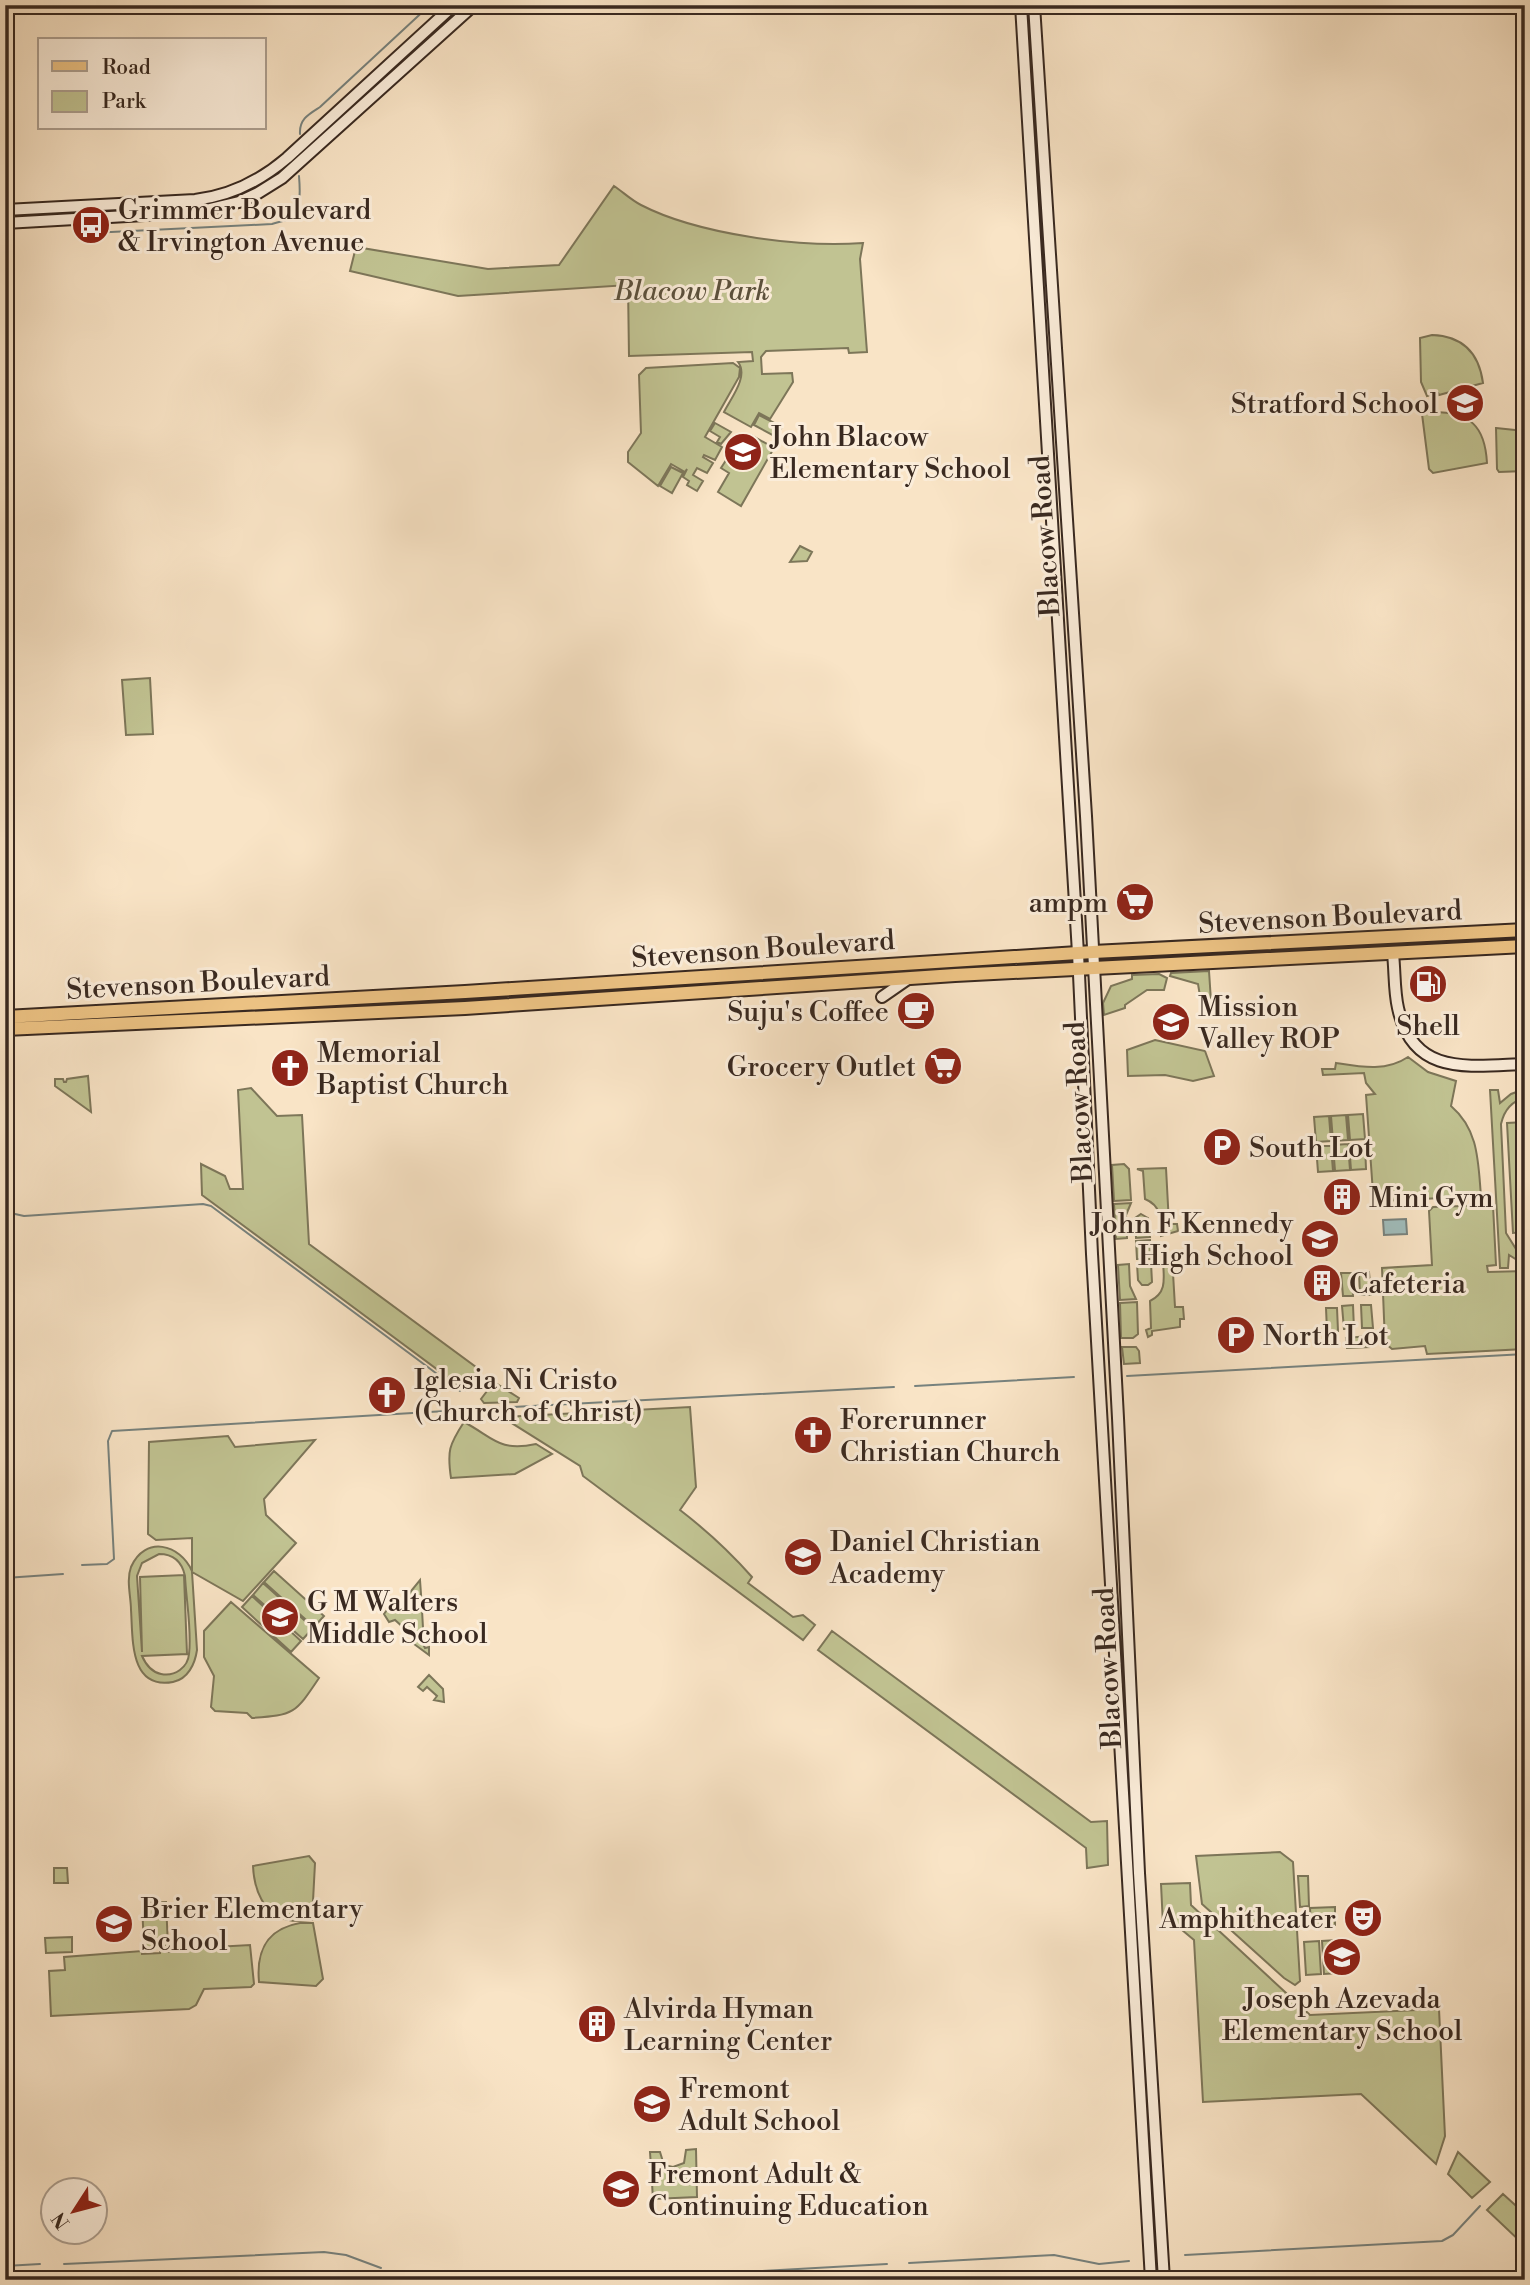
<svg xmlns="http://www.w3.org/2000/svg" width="1530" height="2285" viewBox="0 0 1530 2285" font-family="'Libre Bodoni',serif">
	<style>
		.green { fill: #c1c392; stroke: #7d7659; stroke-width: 2; fill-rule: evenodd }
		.water { fill: #a0bdbc; stroke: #77827e; stroke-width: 2 }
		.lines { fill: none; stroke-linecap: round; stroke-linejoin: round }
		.stream { stroke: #77827e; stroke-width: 2 }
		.secondary-casing { stroke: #392920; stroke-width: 14 }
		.primary-casing { stroke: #392920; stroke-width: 16 }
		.secondary { stroke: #fbedda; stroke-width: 10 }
		.primary { stroke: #ecc283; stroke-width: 12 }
		.labels { text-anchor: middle; stroke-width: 6; stroke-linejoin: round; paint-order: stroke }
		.poi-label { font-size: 28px; fill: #392920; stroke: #fbedda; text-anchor: start }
		.park-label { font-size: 28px; font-style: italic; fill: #5b503c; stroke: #fbedda }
		.street-label { font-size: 28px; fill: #392920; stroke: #fbedda }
	</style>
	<rect width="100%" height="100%" fill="#f9e4c6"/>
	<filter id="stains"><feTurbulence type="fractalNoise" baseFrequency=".00286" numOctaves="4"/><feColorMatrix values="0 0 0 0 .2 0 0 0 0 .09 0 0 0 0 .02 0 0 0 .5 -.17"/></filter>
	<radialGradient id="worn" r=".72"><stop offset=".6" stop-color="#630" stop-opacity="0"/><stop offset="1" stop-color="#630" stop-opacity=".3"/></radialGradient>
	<path class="green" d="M614,186C623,192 631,200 641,205C697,234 800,248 863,243L860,259L867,352L849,353L848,348L766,351L761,357L762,374L792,373L793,382L770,419L759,413L751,427L724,412C731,398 749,376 738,362L753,361L752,352L629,356L628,285L458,296L350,271L356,247L488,269L559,265Z
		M1432,335C1463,336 1479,353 1483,383L1439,395L1438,393L1427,396L1421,382L1420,338Z
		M733,363L740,368L739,377L705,437L722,447L715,460L704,455L703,457L713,463L707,473L697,468L693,475L703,481L697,491L687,485L689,481L683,477L687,469L685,472L671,464L658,486L628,462V452L641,433L639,375L646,368Z
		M1433,412C1470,412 1485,426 1487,463L1433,473L1429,469L1422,414Z
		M759,415L782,427L776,437L754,425Z
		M715,423L731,432L721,444L717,442L720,437L710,431Z
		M1496,428L1515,430L1525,436V471L1499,472L1497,469Z
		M751,435L774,448L741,506L718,492L729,473L721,468L730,454L735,457L731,462L735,464Z
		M671,467L683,473L672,493L660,486Z
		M800,546L812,552L807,561L790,562Z
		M150,678L153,734L126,735L122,680Z
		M1209,971L1211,1001L1202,1008L1198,984L1170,976L1171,973Z
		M1159,974L1167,978L1164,990H1147L1125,1005V1008L1104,1015L1103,1003L1111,986L1132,979V975Z
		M1155,1040L1205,1051L1214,1076L1193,1081L1165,1075L1128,1076L1127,1050Z
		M1408,1057L1428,1072L1456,1081L1451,1106C1479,1130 1478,1162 1481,1196L1382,1201L1373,1193L1366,1095L1375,1094L1366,1083L1364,1073L1323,1075L1322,1069H1335L1336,1063C1361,1067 1386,1072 1408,1057Z
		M88,1076L91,1112L55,1086V1079H63L64,1082H66L67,1079Z
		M251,1088L277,1116L302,1115L309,1244L480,1370L465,1390L202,1195L201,1164L225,1176L230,1189H243L238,1090Z
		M1525,1089V1098C1511,1101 1504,1111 1501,1124L1506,1233L1516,1249L1525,1255V1265L1509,1255L1508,1268H1500L1490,1090H1498L1500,1103L1511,1094Z
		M1363,1114L1365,1139L1350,1140L1348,1115Z
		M1346,1115L1348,1140L1333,1141L1331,1116Z
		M1329,1116L1331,1141L1316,1142L1314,1117Z
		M1525,1122V1232L1513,1233L1507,1123Z
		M1348,1144L1350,1170L1335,1171L1333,1145Z
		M1349,1144H1365L1366,1169L1351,1170Z
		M1316,1146H1331L1333,1171L1318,1172Z
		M1124,1164L1129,1169L1131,1200L1114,1201L1112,1165Z
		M1166,1168L1169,1224H1177L1178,1231L1161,1236C1161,1220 1162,1206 1145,1199L1143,1171L1137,1169Z
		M1131,1203L1126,1215L1127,1238L1116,1239L1114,1204Z
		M1493,1205L1496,1265L1487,1266L1488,1272L1525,1271V1349L1427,1354L1425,1346L1392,1349L1385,1343L1382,1268L1432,1265L1429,1211L1433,1207Z
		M1141,1214L1148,1218L1150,1237L1136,1238L1135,1218Z
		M1150,1240L1151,1259H1137L1136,1241Z
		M1181,1261V1272L1173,1273L1175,1307H1183L1184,1319H1180V1327L1152,1331V1335L1148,1337L1146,1330L1151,1328L1150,1301C1167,1293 1164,1279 1163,1262H1169L1170,1265Z
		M1151,1263L1152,1282L1148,1285H1142L1138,1280L1137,1264Z
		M1129,1264L1130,1286L1136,1299L1120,1300L1118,1265Z
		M1359,1272H1369L1371,1295H1360Z
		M1341,1273H1352L1353,1296H1343Z
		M1137,1302L1138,1334L1133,1338H1121L1120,1303Z
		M1353,1305L1354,1329H1344L1342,1306Z
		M1361,1305H1371L1373,1328H1362Z
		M1326,1308H1337L1338,1331H1327Z
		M1369,1336L1370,1347L1347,1348L1346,1338Z
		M1122,1347H1136L1139,1351L1140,1363L1124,1364Z
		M494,1382L519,1398L517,1402L484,1403L481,1399Z
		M690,1407L696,1487L680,1510C706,1530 730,1552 752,1577L748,1583L793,1617L803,1615L815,1625L803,1640L583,1476L580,1466L502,1417Z
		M464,1422C494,1438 499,1452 536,1444L552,1454L515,1474L451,1478C447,1451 449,1445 464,1422Z
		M228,1436L235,1447L315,1440L264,1499L266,1515L296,1543L243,1601L192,1572L197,1650C195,1664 188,1679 173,1682C129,1690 133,1638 131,1610C131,1597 126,1580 131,1567C145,1535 180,1544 192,1571V1538L156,1540L148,1534L149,1442ZM159,1554C174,1554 182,1562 185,1576C186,1599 192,1631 189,1654C188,1667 175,1677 161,1674C151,1672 146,1665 142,1656L187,1654L184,1575L140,1577L142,1652L137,1576L142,1563Z
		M274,1571L324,1616L314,1627L264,1582Z
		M420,1580L422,1608H406L403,1601Z
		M263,1583L313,1628L303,1639L253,1595Z
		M252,1596L301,1641L291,1652L242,1607Z
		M231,1602L319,1678C295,1714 294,1715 252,1718L247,1713L215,1711L211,1707L214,1676L204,1657V1631Z
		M387,1610H422L424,1646L425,1648L429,1647V1655L414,1644L416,1639L395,1620L389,1622L384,1614Z
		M832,1631L1091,1822L1107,1821L1108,1865L1087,1868L1086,1848L818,1650Z
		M429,1675L443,1689L444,1702L434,1700L437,1696L427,1687L423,1691L418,1687Z
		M1280,1852L1293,1862L1300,1981L1295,1985L1284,1978L1202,1904L1196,1856Z
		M309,1856L315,1863L312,1920C305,1920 296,1922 289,1920C263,1915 254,1889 253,1866Z
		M54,1868H67L68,1883H54Z
		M1298,1876H1308L1309,1906L1300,1907Z
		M1190,1883L1191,1905L1310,2015L1439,2009L1445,2136L1436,2164L1361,2094L1203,2102L1194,1940L1176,1925H1163L1161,1884Z
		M166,1902L168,1946L144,1948L142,1903Z
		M1335,1907V1925L1311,1926L1310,1908Z
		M300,1923H313L323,1979L316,1986L259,1982C256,1950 267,1929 300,1923Z
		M72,1937V1952L46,1953L45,1938Z
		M1337,1940L1339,1973L1324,1974L1322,1941Z
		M1319,1941L1321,1974L1306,1975L1304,1942Z
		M250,1945L254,1984L251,1987L204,1989L196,2005L189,2009L51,2016L49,1971L65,1970L64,1957L142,1951V1954L160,1953V1949L169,1952L197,1948Z
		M696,2149L697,2197L653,2199L650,2152H660L664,2165L673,2167L684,2163L686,2150Z
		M1458,2152L1490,2182L1472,2198L1448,2174Z
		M1503,2194L1525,2214V2246L1487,2210Z"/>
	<path class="water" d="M1406,1219L1407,1234L1384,1235L1383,1220Z"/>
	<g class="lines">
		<path class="stream" d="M300,134C299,119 309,114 320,107L430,5
			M91,233L272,224C278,222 284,221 289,219C302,213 300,188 299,176
			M15,1214L24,1216L203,1204L211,1206L460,1391
			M1127,1376L1525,1354
			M915,1386L1074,1377
			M475,1409L894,1387
			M82,1565L107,1564L114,1559L108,1441L112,1431L446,1411
			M5,1578L63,1574
			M1185,2255L1442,2241L1453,2235L1480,2206
			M909,2263L1054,2255L1099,2264L1129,2261
			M64,2264L324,2252L346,2255L381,2268
			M5,2266L40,2264
			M404,2278L410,2280
			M604,2280L887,2264"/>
		<defs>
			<path id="secondary" d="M1021,5L1078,953L1092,1254L1151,2280
				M1034,5L1086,816L1118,1418L1139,1873L1164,2280
				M5,210L195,200C230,196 260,181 287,158L454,5
				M5,223L197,212L239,202L258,193L282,178L474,5
				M1393,954C1395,971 1394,991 1398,1008C1413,1077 1469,1066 1525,1064
				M882,997L908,979"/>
			<path id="primary" d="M5,1017L465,992L1093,952L1525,930
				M5,1029L465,1008L955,975L1525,946"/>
		</defs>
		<use href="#secondary" class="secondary-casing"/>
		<use href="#primary" class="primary-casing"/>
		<use href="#secondary" class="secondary"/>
		<use href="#primary" class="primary"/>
	</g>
	<defs>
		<symbol id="bus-disc" viewBox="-11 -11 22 22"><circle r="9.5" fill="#8f2418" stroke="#fbedda"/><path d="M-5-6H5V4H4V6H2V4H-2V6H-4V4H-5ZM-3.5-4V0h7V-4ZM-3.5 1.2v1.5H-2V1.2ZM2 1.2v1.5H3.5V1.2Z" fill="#fff"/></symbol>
		<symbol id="school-disc" viewBox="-11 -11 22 22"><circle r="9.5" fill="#8f2418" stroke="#fbedda"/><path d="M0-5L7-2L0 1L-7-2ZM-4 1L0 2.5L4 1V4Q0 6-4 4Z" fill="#fff"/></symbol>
		<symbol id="supermarket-disc" viewBox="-11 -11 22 22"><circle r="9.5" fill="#8f2418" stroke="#fbedda"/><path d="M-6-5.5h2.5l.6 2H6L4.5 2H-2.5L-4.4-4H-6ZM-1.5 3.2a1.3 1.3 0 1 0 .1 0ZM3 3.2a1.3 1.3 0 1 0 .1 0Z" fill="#fff"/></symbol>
		<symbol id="fuel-disc" viewBox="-11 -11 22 22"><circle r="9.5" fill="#8f2418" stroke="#fbedda"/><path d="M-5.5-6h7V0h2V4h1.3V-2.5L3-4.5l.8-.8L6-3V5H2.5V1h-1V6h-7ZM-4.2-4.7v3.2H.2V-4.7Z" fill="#fff"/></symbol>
		<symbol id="cafe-disc" viewBox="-11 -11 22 22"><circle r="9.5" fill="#8f2418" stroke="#fbedda"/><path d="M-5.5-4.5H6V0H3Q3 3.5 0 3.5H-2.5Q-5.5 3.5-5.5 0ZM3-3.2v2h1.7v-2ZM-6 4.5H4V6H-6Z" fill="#fff"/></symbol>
		<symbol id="university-disc" viewBox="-11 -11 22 22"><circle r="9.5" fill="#8f2418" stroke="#fbedda"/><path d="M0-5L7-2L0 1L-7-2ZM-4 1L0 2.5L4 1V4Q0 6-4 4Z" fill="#fff"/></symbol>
		<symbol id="church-disc" viewBox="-11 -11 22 22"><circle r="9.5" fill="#8f2418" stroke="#fbedda"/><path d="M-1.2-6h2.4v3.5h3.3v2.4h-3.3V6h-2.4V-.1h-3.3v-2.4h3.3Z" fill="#fff"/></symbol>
		<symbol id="parking-disc" viewBox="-11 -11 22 22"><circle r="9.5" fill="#8f2418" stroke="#fbedda"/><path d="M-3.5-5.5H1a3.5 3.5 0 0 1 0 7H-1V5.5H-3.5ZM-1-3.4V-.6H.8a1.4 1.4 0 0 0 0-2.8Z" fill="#fff"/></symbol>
		<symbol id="building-disc" viewBox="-11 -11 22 22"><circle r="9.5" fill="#8f2418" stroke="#fbedda"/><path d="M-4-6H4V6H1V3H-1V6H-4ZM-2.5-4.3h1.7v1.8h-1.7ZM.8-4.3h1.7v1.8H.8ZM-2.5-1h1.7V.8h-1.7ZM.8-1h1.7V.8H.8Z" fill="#fff"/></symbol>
		<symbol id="theatre-disc" viewBox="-11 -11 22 22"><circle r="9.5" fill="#8f2418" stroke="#fbedda"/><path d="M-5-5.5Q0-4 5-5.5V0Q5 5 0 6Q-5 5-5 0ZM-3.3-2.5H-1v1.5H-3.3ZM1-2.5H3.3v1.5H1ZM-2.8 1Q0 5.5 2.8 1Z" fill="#fff"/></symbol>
	</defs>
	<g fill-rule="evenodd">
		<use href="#bus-disc" x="69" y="203" width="44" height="44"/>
		<use href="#school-disc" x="1443" y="381" width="44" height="44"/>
		<use href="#school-disc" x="721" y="430" width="44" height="44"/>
		<use href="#supermarket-disc" x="1113" y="880" width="44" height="44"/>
		<use href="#fuel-disc" x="1406" y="962" width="44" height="44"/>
		<use href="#cafe-disc" x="894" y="989" width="44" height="44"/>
		<use href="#university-disc" x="1149" y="1000" width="44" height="44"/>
		<use href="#supermarket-disc" x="921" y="1044" width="44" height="44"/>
		<use href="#church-disc" x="268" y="1046" width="44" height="44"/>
		<use href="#parking-disc" x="1200" y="1125" width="44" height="44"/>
		<use href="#building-disc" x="1320" y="1175" width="44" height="44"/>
		<use href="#school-disc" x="1298" y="1217" width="44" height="44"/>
		<use href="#building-disc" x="1300" y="1261" width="44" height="44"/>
		<use href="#parking-disc" x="1214" y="1313" width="44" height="44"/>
		<use href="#church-disc" x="365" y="1373" width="44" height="44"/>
		<use href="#church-disc" x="791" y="1413" width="44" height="44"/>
		<use href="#school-disc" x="781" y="1535" width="44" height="44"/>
		<use href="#school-disc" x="258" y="1595" width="44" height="44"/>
		<use href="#theatre-disc" x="1341" y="1896" width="44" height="44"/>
		<use href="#school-disc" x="92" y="1902" width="44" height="44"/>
		<use href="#school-disc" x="1320" y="1935" width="44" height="44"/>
		<use href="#building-disc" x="575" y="2002" width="44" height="44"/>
		<use href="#school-disc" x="630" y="2082" width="44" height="44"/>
		<use href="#university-disc" x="599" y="2167" width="44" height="44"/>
	</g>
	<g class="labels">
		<g class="poi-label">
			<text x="118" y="219">Grimmer Boulevard<tspan x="118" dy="32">&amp; Irvington Avenue</tspan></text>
			<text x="1438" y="413" text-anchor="end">Stratford School</text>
			<text x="770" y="446">John Blacow<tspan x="770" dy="32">Elementary School</tspan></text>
			<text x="1108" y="912" text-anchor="end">ampm</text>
			<text x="1198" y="1016">Mission<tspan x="1198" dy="32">Valley ROP</tspan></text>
			<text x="889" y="1021" text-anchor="end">Suju's Coffee</text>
			<text x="1428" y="1035" text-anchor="middle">Shell</text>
			<text x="317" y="1062">Memorial<tspan x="317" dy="32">Baptist Church</tspan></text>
			<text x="916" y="1076" text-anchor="end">Grocery Outlet</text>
			<text x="1249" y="1157">South Lot</text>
			<text x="1369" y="1207">Mini Gym</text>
			<text x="1293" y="1233" text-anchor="end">John F Kennedy<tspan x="1293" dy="32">High School</tspan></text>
			<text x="1349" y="1293">Cafeteria</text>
			<text x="1263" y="1345">North Lot</text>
			<text x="414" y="1389">Iglesia Ni Cristo<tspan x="414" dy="32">(Church of Christ)</tspan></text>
			<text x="840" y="1429">Forerunner<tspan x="840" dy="32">Christian Church</tspan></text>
			<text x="830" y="1551">Daniel Christian<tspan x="830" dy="32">Academy</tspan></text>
			<text x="307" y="1611">G M Walters<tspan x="307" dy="32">Middle School</tspan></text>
			<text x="141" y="1918">Brier Elementary<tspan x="141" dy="32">School</tspan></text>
			<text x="1336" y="1928" text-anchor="end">Amphitheater</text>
			<text x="1342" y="2008" text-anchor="middle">Joseph Azevada<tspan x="1342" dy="32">Elementary School</tspan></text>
			<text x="624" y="2018">Alvirda Hyman<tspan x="624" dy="32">Learning Center</tspan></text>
			<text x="679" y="2098">Fremont<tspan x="679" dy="32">Adult School</tspan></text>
			<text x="648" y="2183">Fremont Adult &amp;<tspan x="648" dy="32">Continuing Education</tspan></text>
		</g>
		<g class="park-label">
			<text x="692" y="300">Blacow Park</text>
		</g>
		<g class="street-label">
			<text transform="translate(1044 536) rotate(-94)" y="10">Blacow Road</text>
			<text transform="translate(1330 916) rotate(-3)" y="10">Stevenson Boulevard</text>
			<text transform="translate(763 948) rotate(-4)" y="10">Stevenson Boulevard</text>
			<text transform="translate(198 982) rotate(-3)" y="10">Stevenson Boulevard</text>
			<text transform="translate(1078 1102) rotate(-93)" y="10">Blacow Road</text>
			<text transform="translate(1107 1668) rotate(-93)" y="10">Blacow Road</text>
		</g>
	</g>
	<rect width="1530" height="2285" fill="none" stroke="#f9e4c6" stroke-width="28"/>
	<rect x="7" y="7" width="1516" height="2271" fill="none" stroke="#392920" stroke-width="3.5"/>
	<rect x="14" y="14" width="1502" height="2257" fill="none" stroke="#392920" stroke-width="2"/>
	<rect x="38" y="38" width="228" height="91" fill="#fbedda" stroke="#ad9f90" stroke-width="2"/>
	<rect x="52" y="61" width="35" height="10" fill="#ecc283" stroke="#ad9f90" stroke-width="2"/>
	<text x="102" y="74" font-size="21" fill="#392920">Road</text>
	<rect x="52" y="91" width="35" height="21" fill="#c1c392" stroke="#ad9f90" stroke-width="2"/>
	<text x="102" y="108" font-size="21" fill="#392920">Park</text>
	<g transform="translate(74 2211) rotate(234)"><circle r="33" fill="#fbedda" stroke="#ad9f90" stroke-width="2"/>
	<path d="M0-5L12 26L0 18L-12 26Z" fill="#8f2418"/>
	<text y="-10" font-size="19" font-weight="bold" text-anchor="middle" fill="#392920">N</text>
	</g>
	<rect width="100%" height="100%" filter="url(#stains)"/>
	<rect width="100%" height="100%" fill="url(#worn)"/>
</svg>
